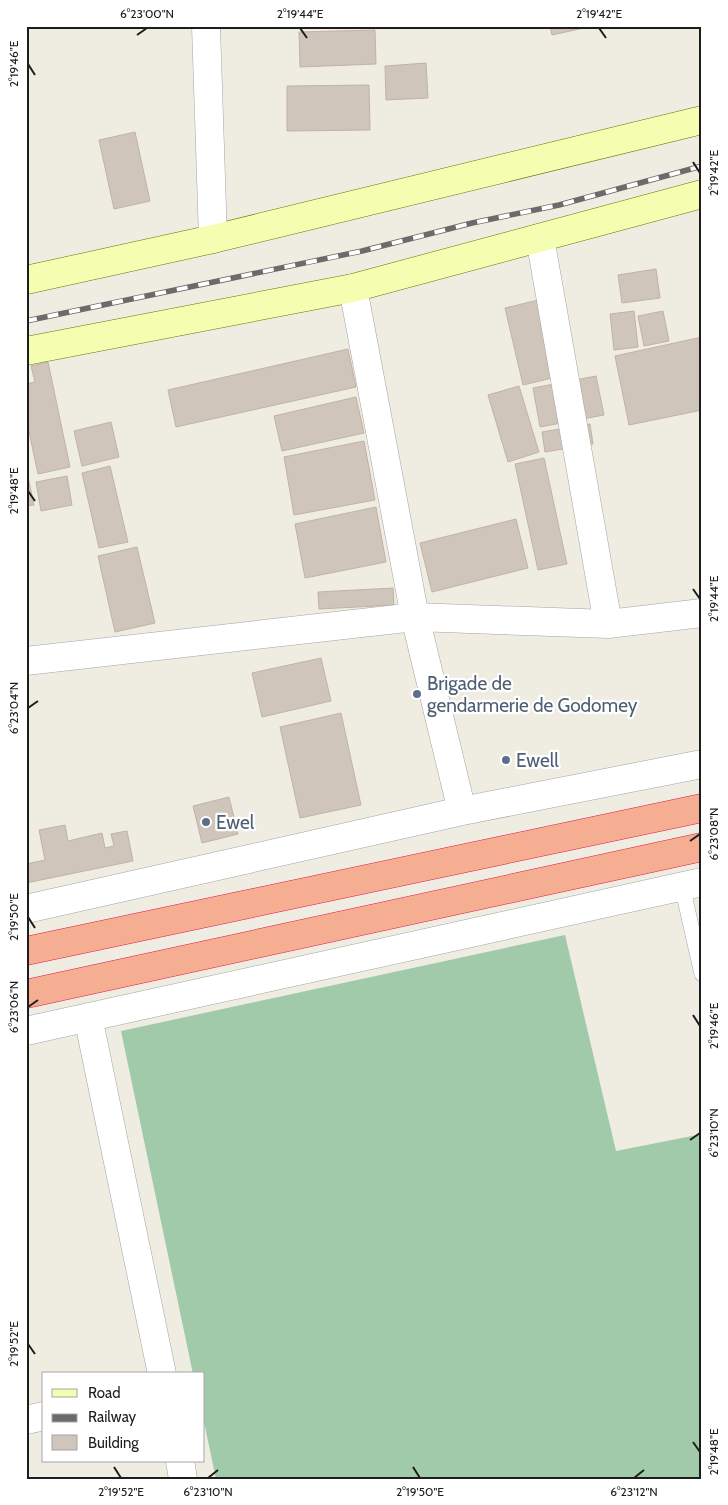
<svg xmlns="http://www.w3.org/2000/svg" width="728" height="1505" viewBox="0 0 728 1505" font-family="Cabin,sans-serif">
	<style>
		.cemetery { fill: #a1caaa }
		.building { fill: #cfc5ba; stroke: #c2b3a3 }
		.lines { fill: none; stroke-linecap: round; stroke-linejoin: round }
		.service-casing { stroke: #a4a4a4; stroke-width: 16 }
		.minor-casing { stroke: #a4a4a4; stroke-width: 29 }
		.secondary-casing { stroke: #607800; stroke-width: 29 }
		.trunk-casing { stroke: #e6164b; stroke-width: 29 }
		.service { stroke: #fff; stroke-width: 15 }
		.minor { stroke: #fff; stroke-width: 28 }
		.secondary { stroke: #f4feb0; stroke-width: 28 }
		.trunk { stroke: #f6ae92; stroke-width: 28 }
		.rail-casing { stroke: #6b6b6b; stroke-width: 5.5 }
		.rail { stroke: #fff; stroke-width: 4; stroke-dasharray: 11; stroke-linecap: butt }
		.ticks { fill: none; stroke: #1d1d1d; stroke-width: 2 }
		.service-dot { fill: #5c6f8a; stroke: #fff; stroke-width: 2 }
		.labels { text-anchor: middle; stroke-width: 4.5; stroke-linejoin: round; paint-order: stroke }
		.service-label { font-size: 19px; fill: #4e5e75; stroke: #fff; text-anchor: start }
		.neatline { fill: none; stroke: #1d1d1d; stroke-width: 2 }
		.ticks-label { font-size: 12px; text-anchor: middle; fill: #1d1d1d }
	</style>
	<rect width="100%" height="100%" fill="#efece2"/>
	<path class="cemetery" d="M565,935L616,1151L702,1134V1479H216L204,1422V1374H193L121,1031Z"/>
	<path class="building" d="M550,26H593L552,35Z
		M375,30L376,64L300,67L299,32Z
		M426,63L428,98L386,100L385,66Z
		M369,85L370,130L287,131V86Z
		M135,132L150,201L114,209L99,140Z
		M656,269L660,298L622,303L618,275Z
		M551,297L569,374L523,385L505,308Z
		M634,311L638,347L614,350L610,314Z
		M663,311L669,341L644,346L638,316Z
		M702,337V410L629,425L615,356Z
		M348,349L356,387L176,427L168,390Z
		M48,362L70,467L38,474L26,418V384L35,382L31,366Z
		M596,376L604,415L540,427L533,388Z
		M519,386L539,452L508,462L488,395Z
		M356,397L364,433L282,451L274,416Z
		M111,422L119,457L82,466L74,431Z
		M590,424L593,444L545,452L542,432Z
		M364,441L375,500L294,515L284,457Z
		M544,458L567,564L538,570L515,464Z
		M110,466L128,542L99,548L82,473Z
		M67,476L72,505L41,511L36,482Z
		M26,477H28L34,505L26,506Z
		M376,507L386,562L305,578L295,524Z
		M516,519L528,568L432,592L420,543Z
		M137,547L155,623L115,632L98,556Z
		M393,588L394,605L319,609L318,592Z
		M321,658L331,701L262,717L252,673Z
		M341,713L361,805L300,818L280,727Z
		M229,797L238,834L202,843L193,806Z
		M65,825L68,841L102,833L105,848L114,846L111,834L127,831L133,861L26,883V864L45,860L39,830Z"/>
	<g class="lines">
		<defs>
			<path id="service" d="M682,886L702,974"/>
			<path id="minor" d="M206,26L213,239
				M540,238L608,624
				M353,288L415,617L462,811
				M26,661L415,617L608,624L702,613
				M26,909L462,811L702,764
				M88,1017L162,1374
				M26,1031L702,882
				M26,1420L44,1416
				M180,1461L183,1479"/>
			<path id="secondary" d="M26,280L213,239L702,120
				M26,351L353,288L702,194"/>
			<path id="trunk" d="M26,951L702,808
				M26,994L702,847"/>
		</defs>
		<use href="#service" class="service-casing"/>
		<use href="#minor" class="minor-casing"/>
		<use href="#secondary" class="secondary-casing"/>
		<use href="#trunk" class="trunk-casing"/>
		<use href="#service" class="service"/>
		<use href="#minor" class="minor"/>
		<use href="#secondary" class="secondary"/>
		<use href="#trunk" class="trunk"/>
		<defs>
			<path id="rail" d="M26,321L362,251L472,223L559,205L702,166"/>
		</defs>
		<use href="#rail" class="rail-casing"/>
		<use href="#rail" class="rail"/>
	</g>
	<path class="ticks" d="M300,28L307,38M599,28L606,38M137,35L147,28M28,64L35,75M693,162L700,173M28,491L35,501M693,589L700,599M28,708L38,701M690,841L700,834M28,917L35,928M28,1007L38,1000M693,1015L700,1026M690,1140L700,1133M28,1344L35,1354M693,1442L700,1452M114,1467L121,1478M413,1467L420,1478M208,1478L218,1470M634,1478L644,1470"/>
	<g class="service-dot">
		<circle cx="417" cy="694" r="5"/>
		<circle cx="506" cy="760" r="5"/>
		<circle cx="206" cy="822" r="5"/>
	</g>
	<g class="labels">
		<g class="service-label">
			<text x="427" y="690">Brigade de<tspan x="427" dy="22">gendarmerie de Godomey</tspan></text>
			<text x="516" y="767">Ewell</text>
			<text x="216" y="829">Ewel</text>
		</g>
	</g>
	<rect width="728" height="1505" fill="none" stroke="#ffffff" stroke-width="55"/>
	<rect x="42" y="1372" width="162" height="90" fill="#ffffff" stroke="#a5a5a5"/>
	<rect x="52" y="1389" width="25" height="8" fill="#f4feb0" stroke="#a5a5a5"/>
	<text x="88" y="1398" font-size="15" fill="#1d1d1d">Road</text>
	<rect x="52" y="1414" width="25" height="8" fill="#6b6b6b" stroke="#a5a5a5"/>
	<text x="88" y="1422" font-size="15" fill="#1d1d1d">Railway</text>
	<rect x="52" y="1435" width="25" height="15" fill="#cfc5ba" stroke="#a5a5a5"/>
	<text x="88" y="1448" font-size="15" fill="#1d1d1d">Building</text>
	<rect x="28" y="28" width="672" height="1450" class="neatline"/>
	<g class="ticks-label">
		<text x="147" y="18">6°23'00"N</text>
		<text x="300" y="18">2°19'44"E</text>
		<text x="599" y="18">2°19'42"E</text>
		<text transform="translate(14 64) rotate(-90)" y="4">2°19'46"E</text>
		<text transform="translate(714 173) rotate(-90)" y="4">2°19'42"E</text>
		<text transform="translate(14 491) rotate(-90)" y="4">2°19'48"E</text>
		<text transform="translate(714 599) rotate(-90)" y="4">2°19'44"E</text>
		<text transform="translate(14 708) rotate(-90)" y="4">6°23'04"N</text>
		<text transform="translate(714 834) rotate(-90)" y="4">6°23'08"N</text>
		<text transform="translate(14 917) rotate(-90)" y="4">2°19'50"E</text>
		<text transform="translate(14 1007) rotate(-90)" y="4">6°23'06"N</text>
		<text transform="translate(714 1026) rotate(-90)" y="4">2°19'46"E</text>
		<text transform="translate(714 1133) rotate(-90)" y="4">6°23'10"N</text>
		<text transform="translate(14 1344) rotate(-90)" y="4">2°19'52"E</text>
		<text transform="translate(714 1452) rotate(-90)" y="4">2°19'48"E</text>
		<text x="121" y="1496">2°19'52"E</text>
		<text x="208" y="1496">6°23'10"N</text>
		<text x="420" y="1496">2°19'50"E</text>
		<text x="634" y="1496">6°23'12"N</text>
	</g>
</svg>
